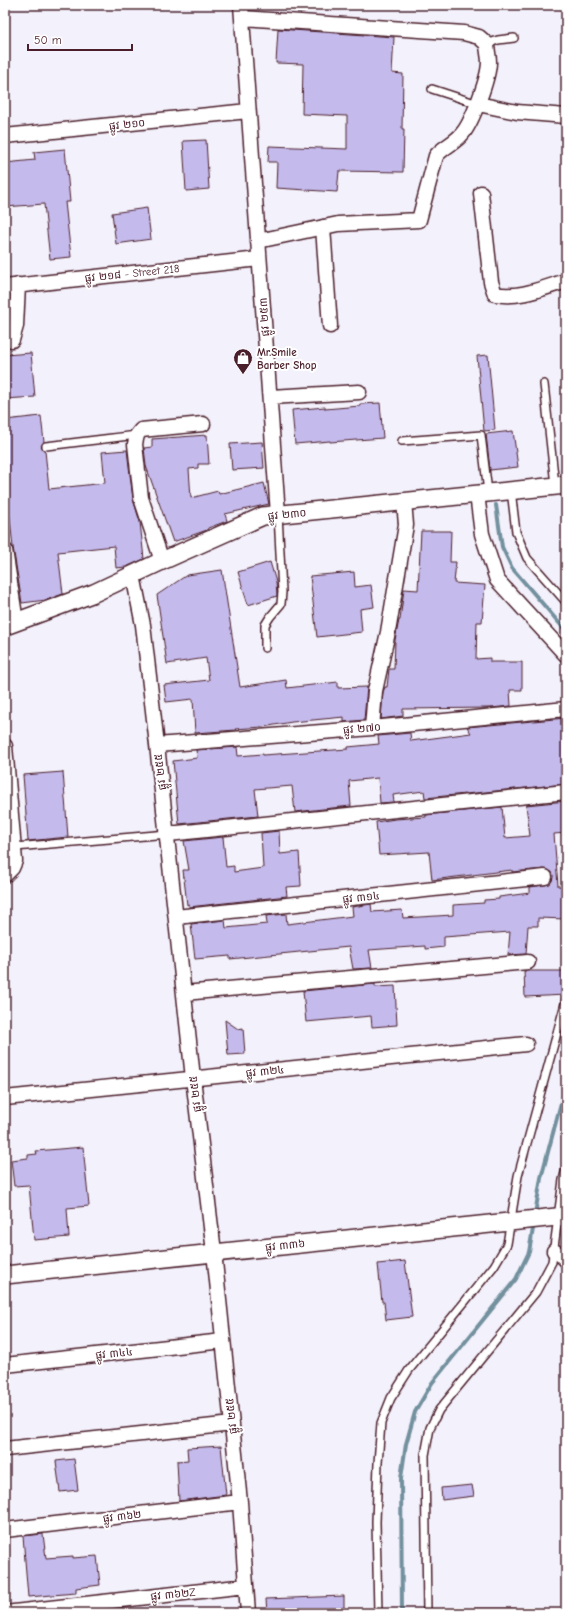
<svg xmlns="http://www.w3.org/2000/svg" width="571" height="1618" viewBox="0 0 571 1618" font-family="'Comic Neue','Noto Sans Khmer',sans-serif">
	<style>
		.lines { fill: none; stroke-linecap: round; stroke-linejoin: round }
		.stream { stroke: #72909e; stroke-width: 4 }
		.building { fill: #c4baec; stroke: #4a1f2b }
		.service-casing { stroke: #4a1f2b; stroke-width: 10 }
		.minor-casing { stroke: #4a1f2b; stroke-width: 17 }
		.tertiary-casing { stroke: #4a1f2b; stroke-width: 20 }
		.service { stroke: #fff; stroke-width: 7 }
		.minor { stroke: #fff; stroke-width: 14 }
		.tertiary { stroke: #fff; stroke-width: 17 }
		.labels { text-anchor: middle; stroke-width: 4; stroke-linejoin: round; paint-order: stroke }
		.street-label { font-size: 11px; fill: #4a1f2b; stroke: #fff }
		.poi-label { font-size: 11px; font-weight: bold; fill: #4a1f2b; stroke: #fff; text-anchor: start }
	</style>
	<rect width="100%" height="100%" fill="#f3f1fb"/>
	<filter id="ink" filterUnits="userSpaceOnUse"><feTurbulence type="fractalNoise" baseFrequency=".025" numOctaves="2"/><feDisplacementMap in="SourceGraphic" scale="8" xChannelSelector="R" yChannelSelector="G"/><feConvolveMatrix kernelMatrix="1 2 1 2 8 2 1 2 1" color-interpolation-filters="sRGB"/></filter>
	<g filter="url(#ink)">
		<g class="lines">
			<path class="stream" d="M496,505L502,547L512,568L566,631
				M535,1214L541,1178L566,1084
				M402,1613L401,1478L406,1444L415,1412L432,1383L516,1279L529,1252L534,1223"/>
		</g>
		<path class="building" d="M278,29L394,37L392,73L403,74L402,129H404L403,172L339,171L337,192L276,188L277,162H268L269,146L347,149V116L302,114L303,64L276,63Z
			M206,140L209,189L186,191L183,141Z
			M65,149L70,202H65L71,257L50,259L44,204L5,207V163L35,160L34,152Z
			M147,208L151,239L116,244L112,213Z
			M31,353L35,397L5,399V355Z
			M488,355L495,430L484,431L477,356Z
			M380,403L383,438L330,442V441L295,444L292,410L325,407V409L360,406V404Z
			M41,416L44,442L41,446L45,451L49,489L105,483L102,452L127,450L133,499L140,522L144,559L126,567L116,568L114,546L58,552L63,594L46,600L22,603L13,547L5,473V420Z
			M513,431L518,467L490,470L486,434Z
			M207,435L209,464H198V468L189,469L191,498L218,491L219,494L264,483L269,504L225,514L227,521L208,528L207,530L173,542L146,466L144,448L152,447V439Z
			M262,442L264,468L232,470L230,444Z
			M421,531H451L450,562H456L454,583L485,585L482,622H477L476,659L490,658V662H522V690H510L511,706L491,708L403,709V716L381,719L383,692L385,687H387L389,669H394L395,640L399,620H400L404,589L418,590Z
			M270,562L276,582L277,596L248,605L238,572Z
			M222,570L240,687L286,680L287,688L338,682V688L367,687L364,720L344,722V717L292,722L263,727L235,729L236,730L195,733L193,699L166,702L164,685L209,680L206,658L167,664L157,595L187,575Z
			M354,572L355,587L371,585L374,607L360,609L362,632L317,637L310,576Z
			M566,718V784L425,798L424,791L393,795L394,802L380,803L378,778L349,781L351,806L295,812L292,786L255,789L258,816L179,824L173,761L197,758L196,750L237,747L238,756L263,754V755L348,749V747L379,744L378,736L410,733L411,741L471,733L467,727Z
			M63,772L68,837L28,841L23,775Z
			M566,801V833L554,834L558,886L566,887V919L538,918V926H528L526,954L508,955L510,932L444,937V947L425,949V946L369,950L372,968L353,969L349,947L230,959V956L195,959L191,924L225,920L226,928L267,924L266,916L286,914L287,924L353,916L352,907L371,904L372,912L402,910L403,918L453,915V905L484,903V900L499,899V897L530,893V887L550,884L553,876L552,872L544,869L512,872V870L432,880L429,852L379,855L376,822L395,819L426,817V815L502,807L505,838L530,836L526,805Z
			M279,831L280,854L299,852L301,886L286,887L287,896L189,907V904L187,905L183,870H189L184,841L223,837L226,867L234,866V872L263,868L261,833Z
			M524,971H566V995L525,997Z
			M375,984V987L395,986L397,1025L372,1027L371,1016L306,1022L303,991Z
			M225,1020L238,1029L243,1028L245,1054L228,1055Z
			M83,1147L89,1206L67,1208L69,1237L34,1240L29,1185L14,1186L11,1160L28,1158V1155L37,1154L36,1151Z
			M405,1261L412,1317L386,1320L384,1302H382L378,1264Z
			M221,1446L226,1495L179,1501L177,1461L188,1460L187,1448Z
			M74,1459L78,1490L60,1492L56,1461Z
			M472,1485L474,1496L442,1500L441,1488Z
			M43,1534L46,1558L73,1556V1558L97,1556L100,1585L76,1588V1593L28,1597L23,1536Z
			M344,1596V1613H267L266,1599Z"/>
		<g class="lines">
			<defs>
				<path id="service" d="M487,44L498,40L514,38
					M432,89L478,104
					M544,384L555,485
					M402,441L481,435L488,492
					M46,446L137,435
					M511,490L516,532L527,558L566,602
					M265,648V625L270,617L281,604L282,592L278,514
					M15,847L168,834
					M378,1613L376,1522L378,1463L381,1423L391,1398L409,1370L494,1266L507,1244L518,1176L566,1000
					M427,1613L425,1455L430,1428L439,1410L536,1292L552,1262L563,1180L566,1169
					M451,1613H513"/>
				<path id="minor" d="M241,5L278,514
					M242,18L464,33L479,37L487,44C487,50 489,56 489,62C489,77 472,123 462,134C455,143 443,147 436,156L419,220L338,224L258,241
					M478,104L517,112L566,116
					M5,136L248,111
					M481,193L491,282L495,294C519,299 543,288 566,281
					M323,227L330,326
					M5,287L259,259
					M12,340L16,326L18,285
					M270,397L359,392
					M477,494L482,534L497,580L566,655
					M5,550L16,622
					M162,561L141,498L135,444L137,435L141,430L203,424
					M133,575L143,625L157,745L193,1078L214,1252L240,1502L248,1613
					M372,728L375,691L388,632L406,525L404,501
					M157,745L372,728L566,709
					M5,746L15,861L12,868L5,875
					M168,834L566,792
					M176,917L545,877
					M184,993L528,962
					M5,1098L526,1044
					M554,1251L561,1255L566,1260
					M5,1365L223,1341
					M5,1449L232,1424
					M5,1530L240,1502
					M5,1613L246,1586"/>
				<path id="tertiary" d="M5,626L94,593L162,561L263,516L566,485
					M5,1275L566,1216"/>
			</defs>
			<use href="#service" class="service-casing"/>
			<use href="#minor" class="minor-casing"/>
			<use href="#tertiary" class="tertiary-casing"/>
			<use href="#service" class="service"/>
			<use href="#minor" class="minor"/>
			<use href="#tertiary" class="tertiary"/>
		</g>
	</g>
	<defs>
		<symbol id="shop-pin" viewBox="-11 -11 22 30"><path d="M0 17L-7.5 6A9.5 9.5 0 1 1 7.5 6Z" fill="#4a1f2b" stroke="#fff"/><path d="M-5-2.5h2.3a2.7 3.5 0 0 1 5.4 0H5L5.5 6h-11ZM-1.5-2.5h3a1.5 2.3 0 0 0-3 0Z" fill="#fff"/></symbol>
	</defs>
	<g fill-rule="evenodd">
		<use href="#shop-pin" x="232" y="347" width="22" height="30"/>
	</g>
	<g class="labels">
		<g class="street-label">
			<text transform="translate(127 124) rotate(-6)" y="4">ផ្លូវ ២១០</text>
			<text transform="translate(132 273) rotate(-6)" y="4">ផ្លូវ ២១៨ - Street 218</text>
			<text transform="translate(264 317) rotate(-94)" y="4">ផ្លូវ ២៥៣</text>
			<text transform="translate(287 514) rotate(-6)" y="4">ផ្លូវ ២៣០</text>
			<text transform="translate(362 728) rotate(-5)" y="4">ផ្លូវ ២៧០</text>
			<text transform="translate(160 772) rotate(-97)" y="4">ផ្លូវ ២៥៥</text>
			<text transform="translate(361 897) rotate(-6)" y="4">ផ្លូវ ៣១៤</text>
			<text transform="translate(265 1071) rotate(-6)" y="4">ផ្លូវ ៣២៤</text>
			<text transform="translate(195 1094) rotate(-97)" y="4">ផ្លូវ ២៥៥</text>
			<text transform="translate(285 1245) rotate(-6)" y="4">ផ្លូវ ៣៣៦</text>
			<text transform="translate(114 1353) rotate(-6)" y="4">ផ្លូវ ៣៤៤</text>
			<text transform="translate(231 1416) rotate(-96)" y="4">ផ្លូវ ២៥៥</text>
			<text transform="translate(122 1516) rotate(-7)" y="4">ផ្លូវ ៣៦២</text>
			<text transform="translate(173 1594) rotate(-6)" y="4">ផ្លូវ ៣៦២Z</text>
		</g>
		<g class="poi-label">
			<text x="257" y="356">Mr.Smile<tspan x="257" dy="13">Barber Shop</tspan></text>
		</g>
	</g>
	<rect width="571" height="1618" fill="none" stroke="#fff" stroke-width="20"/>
	<rect x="10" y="10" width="551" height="1598" fill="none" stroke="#4a1f2b" stroke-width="1.5" filter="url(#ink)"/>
	<path d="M28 44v6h104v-6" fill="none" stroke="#4a1f2b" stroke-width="2"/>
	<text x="34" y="44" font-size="12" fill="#4a1f2b" stroke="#ffffff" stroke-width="3" paint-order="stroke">50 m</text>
</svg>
